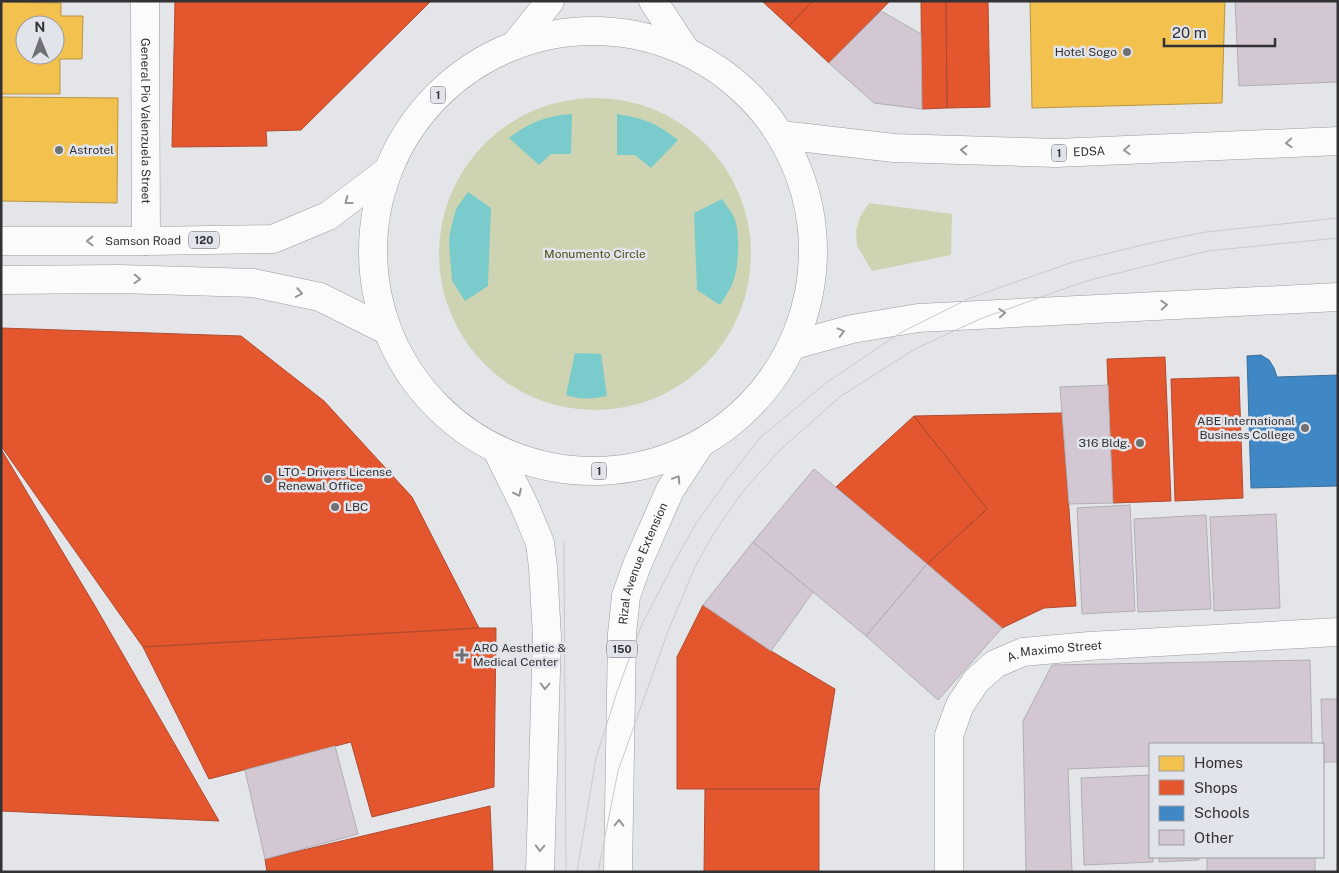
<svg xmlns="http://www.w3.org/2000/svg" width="1339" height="873" viewBox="0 0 1339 873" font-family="'Public Sans',sans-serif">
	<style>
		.green { fill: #ced3b1 }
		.water { fill: #7acbcc }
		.homes { fill: #f2c14e; stroke: #b89646; fill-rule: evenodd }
		.shops { fill: #e4572e; stroke: #af4c30 }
		.schools { fill: #3f88c5; stroke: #3b6e9a }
		.building { fill: #d3c7d4; stroke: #b0b0b2 }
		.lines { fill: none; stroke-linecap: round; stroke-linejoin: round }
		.street-casing { stroke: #9a9b9e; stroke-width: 29 }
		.primary-casing { stroke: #9a9b9e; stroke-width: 29 }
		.highway-casing { stroke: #9a9b9e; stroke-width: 29 }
		.street { stroke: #fbfbfc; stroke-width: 28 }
		.primary { stroke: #fbfbfc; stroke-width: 28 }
		.highway { stroke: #fbfbfc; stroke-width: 28 }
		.tram { stroke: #cacaca; stroke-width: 1 }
		.oneway { stroke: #969698 }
		.poi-dot { fill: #707174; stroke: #e2e4eb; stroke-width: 2 }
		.labels { text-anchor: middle; stroke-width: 5; stroke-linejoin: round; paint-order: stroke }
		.shield { fill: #e2e4eb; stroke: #67676c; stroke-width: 1 }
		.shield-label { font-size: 11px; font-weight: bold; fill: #323235 }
		.poi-label { font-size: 12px; fill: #323235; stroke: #e2e4eb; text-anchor: start }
		.street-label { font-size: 12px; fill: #323235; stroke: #e2e4eb }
		.park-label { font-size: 12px; fill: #4c5016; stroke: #e2e4eb }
	</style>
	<rect width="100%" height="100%" fill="#e4e5e9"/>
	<path class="green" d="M439 254a156 156 0 1 1 312 0a156 156 0 1 1-312 0Z
		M869,203L952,214L951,255L872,271L857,246L856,231L860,217Z"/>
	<path class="water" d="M572,114L571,154H551L539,165L509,138C530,122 546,116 572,114Z
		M617,114C646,119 656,123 678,140L651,168L635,155H617Z
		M468,192L491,208L488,286L465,301L452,281L449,243L450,232L456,209Z
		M722,199C726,205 730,210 733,215C741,230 739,270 732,285C728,292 724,299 720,305L697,290L694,213Z
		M575,353L601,354L607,396C593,399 580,400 566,395Z"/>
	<path class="homes" d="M1030,1H1225L1222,103L1032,108Z
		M1,2L61,3V16H83L82,59H60V94H1ZM25,25H55V55H25Z
		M1,97L118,98L117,203L1,201Z"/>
	<path class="shops" d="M175,1H431L301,130L266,131L267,146L172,147Z
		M762,1H813L789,26Z
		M813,1H890L829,63L789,26Z
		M921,1H946L947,108L922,109Z
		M946,1H988L990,107L947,108Z
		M1,328L241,336L324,401L412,497L479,628L143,647L1,446Z
		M1165,357L1171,501L1113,503L1107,359Z
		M1239,377L1243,498L1175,501L1171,379Z
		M1062,413L1076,606L1044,608L1002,628L927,564L987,509L914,416Z
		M914,416L987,509L927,564L836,487Z
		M1,449L95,606L219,821L1,811Z
		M703,605L771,651L835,689L819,789H677V657Z
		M479,628H496L494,787L372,817L351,742L209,779L143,647Z
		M705,789H819V872H704Z
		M490,806L493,872H267L265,859Z"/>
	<path class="schools" d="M1261,355L1269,360L1274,368L1277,377L1338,375V486L1251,488L1247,356Z"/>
	<path class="building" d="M1235,1H1338V82L1239,86Z
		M881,11L921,34L922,109L874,103L829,63Z
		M1108,385L1113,503L1069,504L1060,387Z
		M814,469L927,564L866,636L753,542Z
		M1130,505L1135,611L1082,614L1077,508Z
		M1276,514L1280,608L1214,611L1210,517Z
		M1206,515L1211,609L1138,612L1134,519Z
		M753,542L813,592L771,651L703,605Z
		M927,564L1002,628L938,700L866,636Z
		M1310,660L1312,744H1150V766L1068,769L1072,872H1026L1023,721L1052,665Z
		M1321,699H1338V762H1323Z
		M335,746L358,834L265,859L245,770Z
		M1150,775V857H1153V862L1084,865L1081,778Z
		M1159,857H1199V860L1159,862Z
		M1207,857H1315V872H1207Z"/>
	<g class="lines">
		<defs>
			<g id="street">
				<path id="s1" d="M145,1L146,241"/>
				<path id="s2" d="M949,872V735L960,705L976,681L995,664L1023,652L1089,646L1338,632"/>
			</g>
			<g id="primary">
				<path d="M497,450L525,507L540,543L543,567L547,637L540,872"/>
				<path id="s3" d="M618,872L622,634L626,596L637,565L670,490L700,444"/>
			</g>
			<g id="highway">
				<path d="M653,1L686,51"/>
				<circle cx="593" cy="251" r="220"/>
				<path d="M515,45L550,1"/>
				<path id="s4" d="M781,135L894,148L1056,153L1338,141"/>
				<path id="s5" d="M1,241H146L273,239L328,216L386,172"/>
				<path d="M1,280L120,279L253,283L320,297L386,330"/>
				<path d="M794,345L852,329L918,318L1338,297"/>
			</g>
		</defs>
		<use href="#street" class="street-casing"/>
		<use href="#primary" class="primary-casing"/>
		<use href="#highway" class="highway-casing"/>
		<use href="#street" class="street"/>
		<use href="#primary" class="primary"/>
		<use href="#highway" class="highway"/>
		<path class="tram" d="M564,542L566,872
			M577,872L596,758L618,689L642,624L676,559L695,525L726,481L761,437L826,383L900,333L970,298L1073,262L1146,244L1206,232L1338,218
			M598,872L618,771L667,634L695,567L714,533L743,491L782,448L841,396L915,349L980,319L1086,281L1207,251L1338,238"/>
	</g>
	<defs><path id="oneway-chevron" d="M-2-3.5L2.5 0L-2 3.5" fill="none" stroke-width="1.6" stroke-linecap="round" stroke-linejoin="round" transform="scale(1.25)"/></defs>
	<g class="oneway">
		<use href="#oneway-chevron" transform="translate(1289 143) rotate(177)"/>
		<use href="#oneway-chevron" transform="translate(964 150) rotate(-178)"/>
		<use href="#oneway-chevron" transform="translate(1127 150) rotate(177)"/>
		<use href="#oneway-chevron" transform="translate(348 201) rotate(143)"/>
		<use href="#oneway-chevron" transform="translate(90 241) rotate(-180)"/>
		<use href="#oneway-chevron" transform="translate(137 279) rotate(2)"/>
		<use href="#oneway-chevron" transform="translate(299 293) rotate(11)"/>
		<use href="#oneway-chevron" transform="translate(1164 305) rotate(-3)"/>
		<use href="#oneway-chevron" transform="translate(1002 313) rotate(-3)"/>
		<use href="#oneway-chevron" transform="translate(841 332) rotate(-15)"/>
		<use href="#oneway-chevron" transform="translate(677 479) rotate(-57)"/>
		<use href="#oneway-chevron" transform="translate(518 493) rotate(64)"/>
		<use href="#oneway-chevron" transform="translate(545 686) rotate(92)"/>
		<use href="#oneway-chevron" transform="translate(619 823) rotate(-89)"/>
		<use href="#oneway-chevron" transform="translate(540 848) rotate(92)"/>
	</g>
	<g class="poi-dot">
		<circle cx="1127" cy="52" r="5"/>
		<circle cx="59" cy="150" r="5"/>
		<circle cx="1305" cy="428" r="5"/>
		<circle cx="1140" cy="443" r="5"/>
		<circle cx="268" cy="479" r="5"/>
		<circle cx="335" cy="507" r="5"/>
		<path d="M459.5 647.5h5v5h5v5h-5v5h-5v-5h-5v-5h5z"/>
	</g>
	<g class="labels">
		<g class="shield">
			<rect x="430.5" y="86.5" width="15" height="17" rx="4"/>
			<rect x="1051.5" y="144.5" width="15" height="17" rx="4"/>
			<rect x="189" y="231.5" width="30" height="17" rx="4"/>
			<rect x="591.5" y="462.5" width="15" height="17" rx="4"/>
			<rect x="607" y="640.5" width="30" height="17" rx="4"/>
		</g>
		<g class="shield-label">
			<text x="438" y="99">1</text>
			<text x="1059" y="157">1</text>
			<text x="204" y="244">120</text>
			<text x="599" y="475">1</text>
			<text x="622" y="653">150</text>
		</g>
		<g class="poi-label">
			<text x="1117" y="56" text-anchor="end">Hotel Sogo</text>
			<text x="69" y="154">Astrotel</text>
			<text x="1295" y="425" text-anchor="end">ABE International<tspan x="1295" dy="14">Business College</tspan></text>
			<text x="1130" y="447" text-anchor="end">316 Bldg.</text>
			<text x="278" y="476">LTO - Drivers License<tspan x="278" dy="14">Renewal Office</tspan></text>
			<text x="345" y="511">LBC</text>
			<text x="473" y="652">ARO Aesthetic &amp;<tspan x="473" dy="14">Medical Center</tspan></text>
		</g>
		<g class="street-label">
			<text dy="4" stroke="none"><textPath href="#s1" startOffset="120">General Pio Valenzuela Street</textPath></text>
			<text dy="4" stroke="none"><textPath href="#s4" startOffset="309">EDSA</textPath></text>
			<text dy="4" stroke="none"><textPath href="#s5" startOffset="142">Samson Road</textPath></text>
			<text dy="4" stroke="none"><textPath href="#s3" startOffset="312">Rizal Avenue Extension</textPath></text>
			<text dy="4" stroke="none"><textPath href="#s2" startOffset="285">A. Maximo Street</textPath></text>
		</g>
		<g class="park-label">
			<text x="595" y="258">Monumento Circle</text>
		</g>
	</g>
	<rect width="1339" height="873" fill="none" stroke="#323235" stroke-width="5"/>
	<rect x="1149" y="743" width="175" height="115" fill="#e2e4eb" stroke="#9c9da2"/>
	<rect x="1159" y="756" width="25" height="15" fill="#f2c14e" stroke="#9c9da2"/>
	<text x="1194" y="768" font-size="15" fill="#323235">Homes</text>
	<rect x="1159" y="780" width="25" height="15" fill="#e4572e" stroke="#9c9da2"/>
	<text x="1194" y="793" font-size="15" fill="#323235">Shops</text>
	<rect x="1159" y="806" width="25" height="15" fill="#3f88c5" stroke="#9c9da2"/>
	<text x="1194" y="818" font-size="15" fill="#323235">Schools</text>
	<rect x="1159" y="830" width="25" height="15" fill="#d3c7d4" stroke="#9c9da2"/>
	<text x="1194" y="843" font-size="15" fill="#323235">Other</text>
	<g transform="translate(40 40) rotate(359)"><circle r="24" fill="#e2e4eb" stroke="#9c9da2"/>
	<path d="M0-4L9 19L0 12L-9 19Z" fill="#707174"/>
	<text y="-8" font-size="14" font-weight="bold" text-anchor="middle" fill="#323235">N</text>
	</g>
	<path d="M1164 38v8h111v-8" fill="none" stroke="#323235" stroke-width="2.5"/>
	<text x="1172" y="38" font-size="15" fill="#323235" stroke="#e2e4eb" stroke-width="4" paint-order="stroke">20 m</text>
</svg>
